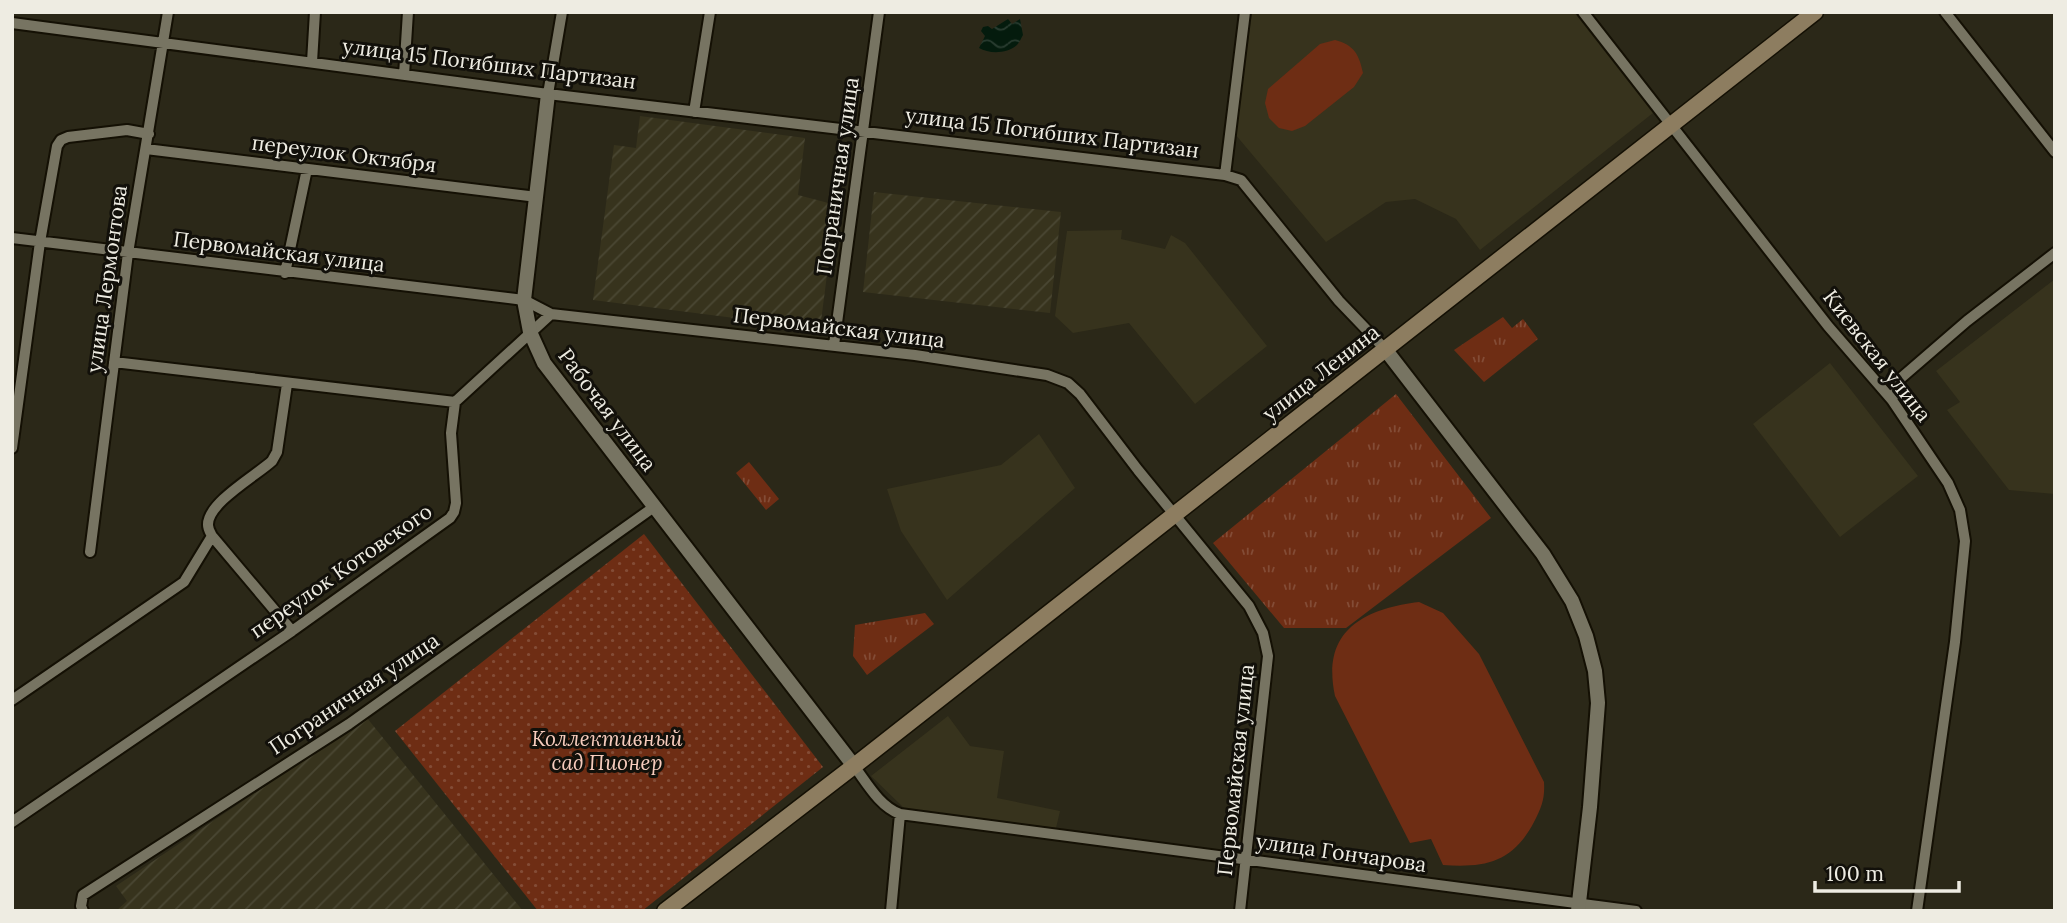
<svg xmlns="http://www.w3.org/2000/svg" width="2067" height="923" viewBox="0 0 2067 923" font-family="Lora,serif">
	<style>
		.built { fill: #37331d }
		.industrial { fill: url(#industrial-furrows) }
		.grass { fill: url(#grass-tufts) }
		.garden { fill: url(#garden-dots) }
		.pitch { fill: #6e2d14 }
		.water { fill: url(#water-waves) }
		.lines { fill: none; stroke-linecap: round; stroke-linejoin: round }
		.minor-casing { stroke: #141004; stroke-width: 14 }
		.tertiary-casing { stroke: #141004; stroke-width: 18 }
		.secondary-casing { stroke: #141004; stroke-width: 19 }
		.minor { stroke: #777462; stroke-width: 10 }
		.tertiary { stroke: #777462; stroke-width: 14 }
		.secondary { stroke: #8d7d60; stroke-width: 16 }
		.labels { text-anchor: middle; stroke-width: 6; stroke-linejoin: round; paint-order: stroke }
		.street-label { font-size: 21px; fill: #eeece2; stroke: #12100a }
		.park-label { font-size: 21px; font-style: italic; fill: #f7ccbd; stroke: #12100a }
	</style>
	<defs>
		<pattern id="industrial-furrows" width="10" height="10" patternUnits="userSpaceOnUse" patternTransform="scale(1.75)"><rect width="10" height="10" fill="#37331d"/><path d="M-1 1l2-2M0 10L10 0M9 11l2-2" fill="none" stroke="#4a4733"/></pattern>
		<pattern id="grass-tufts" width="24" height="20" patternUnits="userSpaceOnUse" patternTransform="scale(1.75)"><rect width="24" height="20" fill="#6e2d14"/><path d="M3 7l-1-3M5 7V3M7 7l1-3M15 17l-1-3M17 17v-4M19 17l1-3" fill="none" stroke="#834c36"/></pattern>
		<pattern id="garden-dots" width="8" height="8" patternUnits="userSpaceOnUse" patternTransform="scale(1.75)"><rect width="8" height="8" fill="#6e2d14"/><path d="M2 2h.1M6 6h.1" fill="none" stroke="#834c36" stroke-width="1.8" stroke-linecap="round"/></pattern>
		<pattern id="water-waves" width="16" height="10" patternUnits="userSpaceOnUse" patternTransform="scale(1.75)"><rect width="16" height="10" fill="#041b0d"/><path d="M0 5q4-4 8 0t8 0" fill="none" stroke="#293c30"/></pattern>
	</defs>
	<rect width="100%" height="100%" fill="#2b2818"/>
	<path class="built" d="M1252,12H1574L1653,113L1480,250L1456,219L1415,199L1386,202L1326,242L1235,134Z
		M1122,230L1121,239L1165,249L1171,235L1185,243L1267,346L1195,404L1129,323L1073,333L1055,316L1067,231Z
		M2055,279V494L2009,490L1947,410L1960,402L1936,371Z
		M1830,363L1918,476L1840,537L1753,424Z
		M1039,434L1075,488L947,600L901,531L887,489L1001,465Z
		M948,716L970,746L1004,751L997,798L1060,811L1056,828L905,809L871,776Z"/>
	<path class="industrial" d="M640,116L805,138L798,195L836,205L820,329L593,300L614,145L636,148Z
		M874,192L1061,212L1050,313L863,292Z
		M367,718L523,911H116L127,901L116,886Z"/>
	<path class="grass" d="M1503,317L1512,328L1523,319L1538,339L1484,382L1454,350Z
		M1396,394L1491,518L1346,628H1284L1213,543Z
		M749,462L779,499L766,510L736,473Z
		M925,613L934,624L867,675L853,656L855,625Z"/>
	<path class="garden" d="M644,534L823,767L642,911H538L395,731Z"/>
	<path class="pitch" d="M1335,40C1354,45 1359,54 1363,73L1354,87L1305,126L1292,131L1279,128L1269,118L1265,103L1268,89L1320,44Z
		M1419,602L1443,613L1479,654L1544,782C1545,798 1542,807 1534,822C1513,862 1486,868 1443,865L1431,839L1410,843L1335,696C1321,631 1363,609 1419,602Z"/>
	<path class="water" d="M1008,19L1012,24L1020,19L1023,35C1021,38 1020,42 1017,45C1007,54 989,54 979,48L985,36L981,31L983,27L988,26L992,29Z"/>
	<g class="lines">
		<defs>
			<path id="minor" d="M1583,12L1828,326L1892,400L1948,483L1960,510L1965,541L1955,642L1917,911
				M1945,12L2055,152
				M12,23L548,94L1225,175L1241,180L1339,301L1385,349
				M312,62L315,12
				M404,75L408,12
				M548,94L562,12
				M694,112L710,12
				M146,149L537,197
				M1225,175L1245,12
				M12,238L524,300L551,314L915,355L1047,375L1068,383L1080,394L1138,470L1249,606L1263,633L1268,656L1240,911
				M285,273L307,169
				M834,345L879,12
				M114,362L455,402
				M287,384L277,452L272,461C257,475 207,503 208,525C208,529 210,532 212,536L292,631
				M1892,400L1901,378L1967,321L2055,253
				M455,402L551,314
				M12,448L40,242L57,146L61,140L68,137L127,130L149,134
				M90,552L128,253L168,12
				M12,700L184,582L212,536
				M854,766C867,783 879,806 900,814L1636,911
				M12,822L292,631L450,518L454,512L456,503L451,433L455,402
				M83,911L81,906L83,895L349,724L654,507
				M891,911L900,814"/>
			<path id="tertiary" d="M548,94L524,300L530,332L544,363L854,766
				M1385,349L1543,554L1572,601L1586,636L1595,671L1598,703L1590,807L1578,911"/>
			<path id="secondary" d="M665,911L854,766L1815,12"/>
		</defs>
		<use href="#minor" class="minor-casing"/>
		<use href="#tertiary" class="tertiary-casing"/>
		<use href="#secondary" class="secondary-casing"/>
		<use href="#minor" class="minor"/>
		<use href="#tertiary" class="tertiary"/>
		<use href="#secondary" class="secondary"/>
	</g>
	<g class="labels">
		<g class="street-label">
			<text transform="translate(489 64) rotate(7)" y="7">улица 15 Погибших Партизан</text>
			<text transform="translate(1052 133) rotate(7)" y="7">улица 15 Погибших Партизан</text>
			<text transform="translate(344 154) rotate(7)" y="7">переулок Октября</text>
			<text transform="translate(838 176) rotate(-82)" y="7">Пограничная улица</text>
			<text transform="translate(279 252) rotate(7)" y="7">Первомайская улица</text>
			<text transform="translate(107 279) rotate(-82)" y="7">улица Лермонтова</text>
			<text transform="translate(839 328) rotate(7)" y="7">Первомайская улица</text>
			<text transform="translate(1877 356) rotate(52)" y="7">Киевская улица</text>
			<text transform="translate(1321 373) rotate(-38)" y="7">улица Ленина</text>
			<text transform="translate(607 410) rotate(53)" y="7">Рабочая улица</text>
			<text transform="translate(341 571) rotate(-35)" y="7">переулок Котовского</text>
			<text transform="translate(354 694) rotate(-34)" y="7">Пограничная улица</text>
			<text transform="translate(1236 770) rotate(-84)" y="7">Первомайская улица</text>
			<text transform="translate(1341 853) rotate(8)" y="7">улица Гончарова</text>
		</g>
		<g class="park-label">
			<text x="607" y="746">Коллективный<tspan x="607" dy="24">сад Пионер</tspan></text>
		</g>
	</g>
	<rect width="2067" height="923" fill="none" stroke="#eeece2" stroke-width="28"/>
	<path d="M1815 881v10h144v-10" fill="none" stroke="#eeece2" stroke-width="3.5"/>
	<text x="1826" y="881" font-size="21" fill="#eeece2" stroke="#12100a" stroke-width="5" paint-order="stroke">100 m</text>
</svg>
